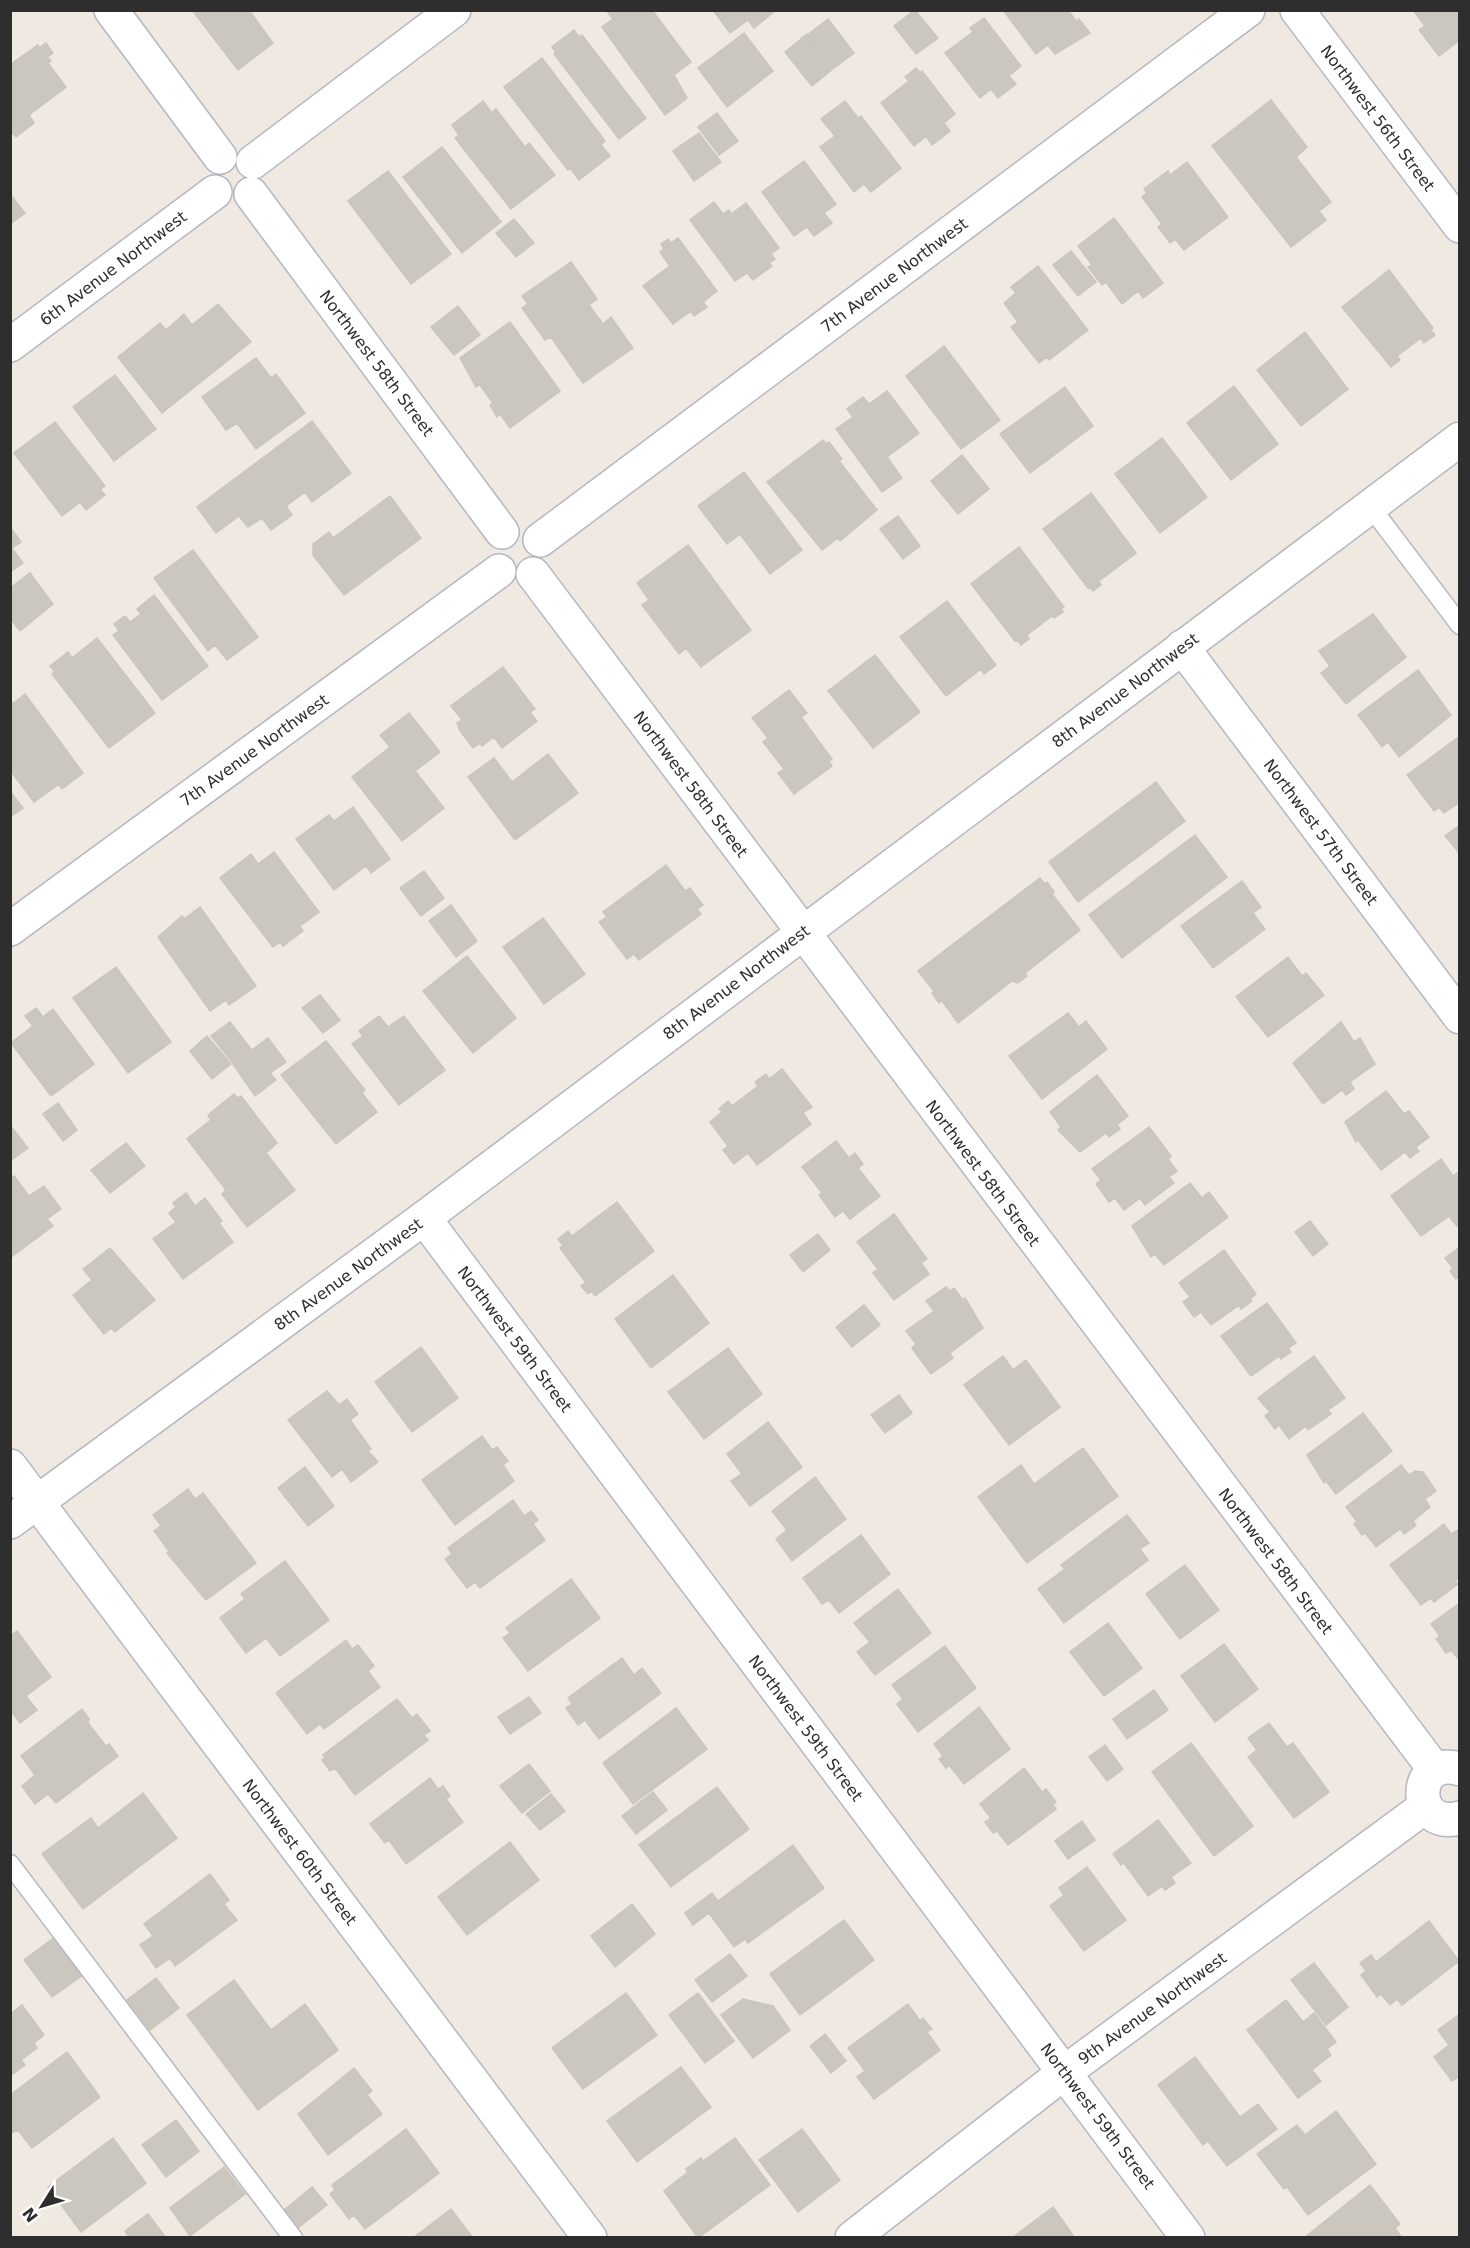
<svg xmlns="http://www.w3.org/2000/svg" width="1470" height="2248" viewBox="0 0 1470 2248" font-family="'DejaVu Sans',sans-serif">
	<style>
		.building { fill: #cbc7bf; stroke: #cbc5ba; stroke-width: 1.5 }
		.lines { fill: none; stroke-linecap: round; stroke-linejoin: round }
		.lane-casing { stroke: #b4b7c1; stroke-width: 21 }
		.street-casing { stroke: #b4b7c1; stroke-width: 36 }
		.secondary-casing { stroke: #b4b7c1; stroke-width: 36 }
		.lane { stroke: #fff; stroke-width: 18 }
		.street { stroke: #fff; stroke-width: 33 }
		.secondary { stroke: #fff; stroke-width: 33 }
		.labels { text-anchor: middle; stroke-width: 4.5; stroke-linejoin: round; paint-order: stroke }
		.street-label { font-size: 16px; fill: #2e2e2e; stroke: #fff }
	</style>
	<rect width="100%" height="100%" fill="#efe9e1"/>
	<path class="building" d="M192,10H249L273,43L238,70Z
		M606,10H652L691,62L674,75L687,98L665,115L602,27L613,19Z
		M713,10H776L754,28L748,20L730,33Z
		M915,10L938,38L916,54L894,26Z
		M1003,10H1068L1076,21L1079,19L1090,33L1055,54L1048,45L1036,54Z
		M1413,10H1460V40L1439,56L1419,30L1425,26Z
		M984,18L1021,66L1009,76L1016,84L998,98L991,89L980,98L945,53L973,32L970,28Z
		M828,19L854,53L834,68L809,34Z
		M574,30L579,37L582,35L646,118L619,139L554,54L556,53L552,47Z
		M744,33L773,71L727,107L698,68Z
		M807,34L834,68L812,86L785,52Z
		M46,43L53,53L47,57L51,61L48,63L66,87L29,115L34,123L16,137L10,130V65L38,45L39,48Z
		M542,58L605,141L601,145L610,156L579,180L570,168L568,170L504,87Z
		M916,68L920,73L922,71L955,114L944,123L950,131L932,145L926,136L914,146L881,103L909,81L905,77Z
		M1271,100L1307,147L1296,157L1331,202L1319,211L1326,220L1291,247L1212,146Z
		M483,101L492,113L496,109L525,147L529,143L555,175L511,209L455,138L459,135L452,125Z
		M845,101L858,118L861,116L901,168L871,192L864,184L854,192L820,147L835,136L821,119Z
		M717,113L738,141L719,155L698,127Z
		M699,133L721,162L694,181L673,151Z
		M442,147L501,222L462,253L403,177Z
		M804,161L836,204L824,213L832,223L814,236L807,227L794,236L762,192Z
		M1187,162L1228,217L1184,250L1175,239L1170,243L1158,227L1162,224L1142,197L1147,193L1144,189L1168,171L1170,175Z
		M388,171L451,254L411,284L348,201Z
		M10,194L25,213L10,224Z
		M714,202L723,214L729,210L731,214L746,203L779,248L771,254L775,259L769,263L772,266L753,280L747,273L735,281L690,220Z
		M1114,218L1163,283L1143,298L1138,291L1122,304L1106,282L1102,285L1088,267L1092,265L1078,246Z
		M514,219L534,243L516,257L496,233Z
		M678,238L717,291L703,302L707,307L694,316L691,311L673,324L643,286L670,266L660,252L664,249L661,244L668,239L671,243Z
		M1071,251L1096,282L1078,296L1053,265Z
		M571,262L597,299L589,305L603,324L611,317L633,348L583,383L551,337L545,340L522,308L528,304L522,296Z
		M1038,266L1088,330L1049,360L1047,357L1039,363L1011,327L1018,322L1004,303L1016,293L1011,287Z
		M1389,270L1433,328L1431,330L1435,335L1424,343L1421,338L1397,356L1400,360L1391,367L1342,307Z
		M218,304L251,342L162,413L118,357L160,323L166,330L184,314L192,325Z
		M458,306L480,335L454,355L431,327Z
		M510,322L560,391L510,428L500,414L497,417L490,405L493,403L479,384L476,387L460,358Z
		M1305,332L1348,389L1301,426L1257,370Z
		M944,346L1000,420L961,449L906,376Z
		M256,358L271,378L276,374L305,413L256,449L237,423L226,430L202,397Z
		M115,375L156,429L114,461L73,407Z
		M1234,386L1278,444L1231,480L1187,423Z
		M1065,387L1093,426L1030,473L1000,434Z
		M887,391L919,433L887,457L902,478L882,492L836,429L853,417L847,409L863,397L869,404Z
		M312,421L351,473L312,502L305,492L286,506L292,515L271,530L262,518L248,527L239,516L216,533L197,507Z
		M55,422L105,486L100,489L105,495L86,510L80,502L62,516L14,453Z
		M1162,438L1207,497L1160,533L1115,474Z
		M823,440L826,444L829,442L842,459L839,461L877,510L840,541L838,538L822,550L767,482Z
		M962,455L989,489L958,514L931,481Z
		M744,472L802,550L770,574L740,534L727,544L698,506Z
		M1091,493L1136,553L1099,581L1101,585L1093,591L1090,587L1088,588L1043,529Z
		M390,496L421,538L344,595L313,555V544L329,532L333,538Z
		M898,516L920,546L903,559L880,529Z
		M10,527L21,542L12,548L23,563L10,572Z
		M688,545L751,630L701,667L686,648L679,654L642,605L649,600L637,583Z
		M1019,547L1064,607L1061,609L1063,612L1054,618L1052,616L1027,635L1029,639L1021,645L1017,640L1015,641L971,584Z
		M193,550L258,637L227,660L215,645L208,651L154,578Z
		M30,573L53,604L20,631L10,618V588Z
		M154,595L208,666L162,700L113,635L119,631L114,624L125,616L130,622L141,614L137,609Z
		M947,601L996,665L984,674L981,669L946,696L900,637Z
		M1373,614L1406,657L1346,704L1321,673L1330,666L1319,651Z
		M97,638L155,713L109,748L52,674L55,672L50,666L68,652L72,658Z
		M875,655L920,712L873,748L828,691Z
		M503,667L535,709L530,712L537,721L502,748L494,737L482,746L480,743L473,748L460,731L457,723L462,720L451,706Z
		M1418,670L1451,715L1399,757L1388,742L1382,747L1358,715Z
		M789,690L807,713L801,717L832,759L829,761L832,766L794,794L778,773L784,769L763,742L768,738L752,718Z
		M25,694L83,773L62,789L59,784L34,802L10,770V702L14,703Z
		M409,713L440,752L415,771L444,808L402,841L352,777L390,747L380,735Z
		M1460,736V802L1444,813L1439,807L1434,811L1407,775Z
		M548,754L578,793L515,840L468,777L494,758L512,782Z
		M1156,782L1185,821L1078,902L1049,862Z
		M10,791L23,808L10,817Z
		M353,807L390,859L371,873L366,866L334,890L296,839L329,815L334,821Z
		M1460,825V854L1445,836Z
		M1195,835L1227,877L1122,958L1089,915Z
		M274,852L319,912L300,926L303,931L283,946L280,942L273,947L220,878L251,854L258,864Z
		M666,865L685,891L690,888L703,905L697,909L701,914L639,960L634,954L627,959L599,922L607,917L603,912Z
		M424,871L444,898L421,916L400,888Z
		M1040,878L1045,884L1047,882L1054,892L1052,894L1080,930L1025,973L1027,976L1018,983L1012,981L958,1023L942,1001L939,1003L932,993L934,991L918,971Z
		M1242,881L1261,907L1253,913L1265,929L1213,968L1181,926Z
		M451,905L477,941L456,957L429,921Z
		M200,907L256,986L229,1005L226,1000L210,1011L158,937L182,916L184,919Z
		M543,918L585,974L544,1004L503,947Z
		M467,956L516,1018L473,1053L423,991Z
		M1288,957L1302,976L1306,973L1324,995L1268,1037L1236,997Z
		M116,967L171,1042L128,1073L73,998Z
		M320,995L340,1020L323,1033L302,1008Z
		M36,1008L43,1017L53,1009L94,1064L51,1096L11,1043L33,1026L25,1016Z
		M1068,1013L1079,1027L1086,1021L1107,1049L1042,1099L1009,1056Z
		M379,1016L388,1027L404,1016L445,1070L399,1105L352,1044L363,1036L359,1031Z
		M230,1022L251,1049L233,1063L211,1036Z
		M1341,1022L1354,1042L1360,1038L1375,1064L1350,1082L1354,1089L1346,1095L1342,1090L1323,1104L1293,1063Z
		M207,1036L231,1064L212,1079L190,1051Z
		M268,1038L286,1062L270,1073L276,1080L255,1096L233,1064Z
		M326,1041L365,1090L362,1093L377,1112L336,1144L281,1075Z
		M782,1069L812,1107L803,1113L811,1124L757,1165L748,1153L734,1164L723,1150L728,1146L710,1122L722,1112L719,1109L728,1101L732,1106L758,1086L755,1082L766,1074L769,1079Z
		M1097,1075L1128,1116L1117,1125L1120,1129L1109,1137L1106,1133L1080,1152L1058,1130L1061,1127L1050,1112Z
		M1386,1091L1404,1114L1409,1111L1429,1137L1416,1147L1419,1151L1410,1158L1405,1152L1381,1170L1358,1140L1356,1142L1345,1122Z
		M234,1094L238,1098L241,1096L277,1143L266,1153L295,1190L247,1227L222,1194L226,1190L187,1139L211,1120L208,1115Z
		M58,1103L77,1130L63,1141L43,1114Z
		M10,1125L28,1148L10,1161Z
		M1149,1127L1171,1156L1168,1159L1177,1171L1169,1177L1174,1183L1145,1205L1140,1198L1124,1210L1115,1198L1109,1202L1096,1184L1101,1180L1092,1169Z
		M836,1141L849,1158L855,1153L863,1164L858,1168L880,1196L850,1219L843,1211L835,1217L819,1195L822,1193L802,1167Z
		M126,1143L145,1166L110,1193L91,1170Z
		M1441,1159L1453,1176L1457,1173L1460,1176V1225L1457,1226L1449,1216L1421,1236L1391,1196Z
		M14,1176L29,1196L44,1186L61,1209L47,1219L53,1226L10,1258V1178Z
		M1190,1183L1202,1198L1209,1192L1228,1217L1164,1265L1155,1254L1151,1257L1132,1226Z
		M186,1193L195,1206L205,1198L222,1221L219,1223L233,1242L183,1279L153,1239L176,1222L169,1213L176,1207L173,1203Z
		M617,1202L654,1251L595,1296L591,1291L588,1294L581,1286L586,1283L560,1248L563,1245L558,1239L568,1231L572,1236Z
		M894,1214L927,1259L921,1263L929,1274L894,1300L873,1273L878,1269L857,1242Z
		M1310,1221L1328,1244L1313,1256L1295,1232Z
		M818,1234L830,1250L803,1272L790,1255Z
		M1460,1247V1276L1456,1279L1450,1271L1453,1268L1445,1258Z
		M110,1248L155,1300L115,1332L111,1328L104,1334L73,1295L92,1280L83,1269Z
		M1224,1250L1256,1294L1250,1299L1252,1301L1241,1309L1239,1305L1211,1325L1201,1312L1194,1317L1183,1302L1190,1297L1179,1283Z
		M673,1275L709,1323L651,1368L615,1319Z
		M946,1287L950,1291L954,1288L963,1300L965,1298L983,1328L950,1353L953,1358L931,1374L912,1348L916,1344L906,1331L934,1311L926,1301Z
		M1267,1303L1296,1343L1288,1348L1291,1352L1281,1359L1279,1356L1251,1376L1221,1336Z
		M864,1305L880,1325L852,1347L836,1327Z
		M421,1347L458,1398L412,1432L375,1382Z
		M728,1348L762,1394L704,1439L668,1392Z
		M1003,1356L1013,1370L1026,1360L1060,1407L1009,1445L964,1385Z
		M1314,1356L1345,1398L1328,1410L1331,1414L1308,1430L1306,1426L1289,1439L1279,1425L1275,1429L1265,1416L1270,1412L1258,1398Z
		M327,1391L339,1405L347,1399L358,1414L350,1420L371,1449L368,1451L378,1462L351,1482L342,1469L332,1477L288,1420Z
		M899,1395L912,1413L885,1433L871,1415Z
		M1363,1413L1392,1451L1336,1494L1326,1481L1324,1483L1307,1455Z
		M768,1422L802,1467L750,1506L731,1481L742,1474L727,1454Z
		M482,1436L492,1450L497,1447L508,1461L503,1465L514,1481L455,1525L422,1480Z
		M1083,1448L1118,1496L1027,1563L978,1497L1021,1465L1034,1484Z
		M1401,1465L1409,1475L1415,1471L1423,1472L1436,1491L1425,1499L1430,1507L1413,1521L1416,1525L1404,1534L1400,1529L1376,1547L1365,1533L1362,1535L1354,1524L1357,1522L1346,1507Z
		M305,1467L334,1506L308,1526L278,1488Z
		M815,1477L846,1519L792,1561L776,1539L787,1530L772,1511Z
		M188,1489L195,1499L203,1493L256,1563L206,1600L167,1553L169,1551L154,1531L161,1526L153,1515Z
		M513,1500L524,1516L531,1511L538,1520L533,1524L545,1540L480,1588L475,1582L467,1588L445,1559L452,1554L448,1548Z
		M1127,1515L1149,1543L1140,1549L1148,1560L1064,1623L1038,1589L1065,1569L1061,1565Z
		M1444,1524L1451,1534L1460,1529V1577L1455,1581L1458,1584L1434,1602L1431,1598L1421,1605L1390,1565Z
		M861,1535L890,1574L839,1613L829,1600L822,1604L803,1578Z
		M285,1561L329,1620L280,1656L266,1638L246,1653L220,1618L245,1599L241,1594Z
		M1185,1565L1219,1610L1180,1639L1146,1594Z
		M571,1579L600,1618L528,1671L503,1638L510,1633L506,1628Z
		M898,1589L931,1633L875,1675L857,1652L870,1642L854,1623Z
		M1460,1603V1661L1451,1650L1446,1653L1436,1639L1440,1636L1431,1624Z
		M1108,1623L1142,1668L1104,1696L1070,1652Z
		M17,1631L51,1677L26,1696L37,1710L20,1723L10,1710V1636Z
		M346,1640L352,1649L358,1645L374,1666L368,1671L380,1687L324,1729L320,1724L307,1734L276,1693Z
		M1224,1644L1258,1689L1215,1722L1181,1676Z
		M945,1646L976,1688L918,1732L897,1704L903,1699L892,1685Z
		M622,1658L634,1675L642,1668L661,1693L599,1739L585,1720L578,1725L566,1708L572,1704L568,1698Z
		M1154,1690L1168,1710L1127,1739L1113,1719Z
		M529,1697L541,1713L510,1734L498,1717Z
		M397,1699L412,1718L417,1714L430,1731L424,1735L428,1740L355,1795L335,1768L330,1771L322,1760L325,1758L323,1755Z
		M979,1707L1010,1749L964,1784L949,1765L946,1768L939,1759L943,1756L934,1744Z
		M676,1708L707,1749L633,1804L603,1763Z
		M82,1709L89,1719L88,1723L106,1746L109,1744L118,1756L56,1803L48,1794L35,1804L22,1786L35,1775L21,1756Z
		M1269,1723L1287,1747L1293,1743L1329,1792L1294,1818L1248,1757L1257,1750L1248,1738Z
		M1191,1743L1253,1826L1214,1856L1152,1772Z
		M1105,1745L1123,1769L1107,1781L1089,1757Z
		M529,1764L550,1791L522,1813L500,1786Z
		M1024,1768L1042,1792L1046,1789L1056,1802L1053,1805L1056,1809L1008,1845L997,1831L993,1833L985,1822L991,1818L980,1804Z
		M430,1778L438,1789L443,1786L450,1796L446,1799L463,1822L406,1864L389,1840L385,1843L370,1824Z
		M717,1787L749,1829L671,1887L639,1845Z
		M653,1792L667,1810L636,1834L622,1816Z
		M143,1793L177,1838L83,1909L42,1854L91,1818L98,1828Z
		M551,1794L565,1811L540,1830L526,1814Z
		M1158,1820L1191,1863L1171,1877L1175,1883L1165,1890L1162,1886L1148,1896L1124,1863L1121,1865L1113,1854Z
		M1082,1821L1095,1840L1068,1859L1055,1841Z
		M510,1842L539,1880L467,1935L438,1897Z
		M793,1845L824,1888L748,1943L745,1939L734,1947L709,1913L693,1925L685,1913L712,1893L718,1901Z
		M1087,1867L1126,1920L1084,1951L1050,1906L1064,1895L1059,1888Z
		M210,1874L229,1900L224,1904L237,1920L175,1966L170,1958L156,1968L140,1945L153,1936L144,1924Z
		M632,1904L655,1934L615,1967L591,1936Z
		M844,1920L874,1960L800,2015L770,1974Z
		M1429,1921L1459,1961L1402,2005L1397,1999L1390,2005L1381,1994L1377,1997L1361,1975L1366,1971L1360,1963L1371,1955L1376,1962Z
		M55,1937L83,1975L52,1997L24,1960Z
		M730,1954L747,1976L712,2002L695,1980Z
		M1314,1963L1348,2007L1326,2025L1291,1980Z
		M156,1978L179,2008L150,2030L127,2000Z
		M234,1980L271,2030L305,2004L338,2050L258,2110L187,2015Z
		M626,1993L657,2035L583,2089L552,2048Z
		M698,1993L734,2041L705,2063L669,2015Z
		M743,1999L773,2006L790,2030L753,2058L721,2015Z
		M1286,2000L1303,2022L1314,2013L1336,2042L1327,2049L1331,2055L1312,2070L1321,2081L1298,2098L1247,2030Z
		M908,2004L920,2021L923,2018L932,2029L927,2032L940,2050L874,2099L857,2077L865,2071L848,2048Z
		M22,2005L44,2035L34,2043L37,2048L21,2060L25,2065L10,2076V2014Z
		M1460,2014V2076L1452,2081L1434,2057L1449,2045L1438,2030Z
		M825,2034L846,2061L831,2073L810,2046Z
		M67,2052L100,2097L32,2148L18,2130L10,2134V2095Z
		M1195,2057L1240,2117L1258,2104L1277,2129L1227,2166L1208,2141L1203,2145L1158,2085Z
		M681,2067L711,2107L637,2162L607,2121Z
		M354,2068L372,2091L367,2095L382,2114L328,2155L298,2114Z
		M1336,2111L1376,2164L1308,2215L1287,2187L1284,2189L1257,2154L1297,2125L1305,2135Z
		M176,2120L199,2151L166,2177L142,2145Z
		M406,2129L439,2173L365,2229L354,2215L349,2219L330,2194L335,2190L332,2185Z
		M802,2129L840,2180L798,2212L759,2160Z
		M113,2138L146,2183L81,2232L48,2187Z
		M735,2138L770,2185L698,2238L664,2191L688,2172L686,2169L701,2158L703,2161Z
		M224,2167L245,2194L190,2236L170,2208Z
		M1370,2185L1400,2224L1395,2228L1402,2238H1304Z
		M312,2187L327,2205L298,2228L284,2210Z
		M1053,2207L1075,2238H1012Z
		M451,2209L473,2238H413Z
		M148,2214L166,2238H129L125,2231Z"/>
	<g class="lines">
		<defs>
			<path id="lane" d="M1370,506L1460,625
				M10,1864L293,2238"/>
			<path id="street" d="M111,10L220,157
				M1297,10L1460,226
				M253,162L454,10
				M251,194L502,532
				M10,345L215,192
				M540,540L1248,10
				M533,574L1435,1770
				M1182,647L1460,1017
				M10,929L499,571
				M424,1218L1188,2238
				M10,1466L590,2238
				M1460,1769C1411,1754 1410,1831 1460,1818
				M852,2238L1065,2072L1426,1806"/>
			<path id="secondary" d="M10,1522L424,1218L1460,439"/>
		</defs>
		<use href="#lane" class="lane-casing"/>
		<use href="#street" class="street-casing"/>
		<use href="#secondary" class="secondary-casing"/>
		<use href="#lane" class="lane"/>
		<use href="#street" class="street"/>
		<use href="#secondary" class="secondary"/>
	</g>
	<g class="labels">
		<g class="street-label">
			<text transform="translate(1378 118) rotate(53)" y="6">Northwest 56th Street</text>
			<text transform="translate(113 268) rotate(-37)" y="6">6th Avenue Northwest</text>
			<text transform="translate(894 275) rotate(-37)" y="6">7th Avenue Northwest</text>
			<text transform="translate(377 363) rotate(53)" y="6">Northwest 58th Street</text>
			<text transform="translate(1125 690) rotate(-37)" y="6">8th Avenue Northwest</text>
			<text transform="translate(254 750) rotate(-36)" y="6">7th Avenue Northwest</text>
			<text transform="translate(691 784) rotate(53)" y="6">Northwest 58th Street</text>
			<text transform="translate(1321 832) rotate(53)" y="6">Northwest 57th Street</text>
			<text transform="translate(736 982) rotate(-37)" y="6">8th Avenue Northwest</text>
			<text transform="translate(983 1173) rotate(53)" y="6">Northwest 58th Street</text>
			<text transform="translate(348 1274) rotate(-36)" y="6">8th Avenue Northwest</text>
			<text transform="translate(515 1339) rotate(53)" y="6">Northwest 59th Street</text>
			<text transform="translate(1276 1561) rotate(53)" y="6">Northwest 58th Street</text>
			<text transform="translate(806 1728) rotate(53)" y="6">Northwest 59th Street</text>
			<text transform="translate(300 1852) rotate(53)" y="6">Northwest 60th Street</text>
			<text transform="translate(1152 2008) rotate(-36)" y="6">9th Avenue Northwest</text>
			<text transform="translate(1098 2116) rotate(53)" y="6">Northwest 59th Street</text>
		</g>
	</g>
	<rect width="1470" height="2248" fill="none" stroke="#2e2e2e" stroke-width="24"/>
	<g transform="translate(42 2206) rotate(233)" stroke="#ffffff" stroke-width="4.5" paint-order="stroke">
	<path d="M0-4.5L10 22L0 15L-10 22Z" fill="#2e2e2e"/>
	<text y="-9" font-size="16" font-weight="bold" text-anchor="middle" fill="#2e2e2e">N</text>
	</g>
</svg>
